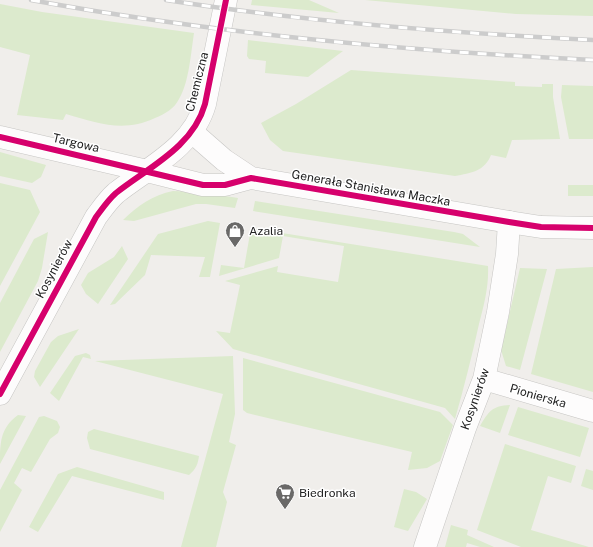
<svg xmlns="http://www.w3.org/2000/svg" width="593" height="547" viewBox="0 0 593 547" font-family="'Public Sans',sans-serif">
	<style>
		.grass { fill: #dceacd }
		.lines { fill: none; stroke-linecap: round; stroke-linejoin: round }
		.minor-casing { stroke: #c6c5c3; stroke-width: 23 }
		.tertiary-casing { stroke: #c6c5c3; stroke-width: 23 }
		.minor { stroke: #fdfcfc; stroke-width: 22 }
		.tertiary { stroke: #fdfcfc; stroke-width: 22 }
		.rail-casing { stroke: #ccc; stroke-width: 4.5 }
		.rail { stroke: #fff; stroke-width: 3; stroke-dasharray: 9; stroke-linecap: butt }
		.cycleway-casing { stroke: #fff; stroke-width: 8 }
		.cycleway { stroke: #d6006c; stroke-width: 6 }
		.labels { text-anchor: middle; stroke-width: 3; stroke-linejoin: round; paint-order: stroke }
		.street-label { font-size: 12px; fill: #222; stroke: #fff }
		.poi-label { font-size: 12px; fill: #222; stroke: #fff; text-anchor: start }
	</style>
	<rect width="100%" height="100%" fill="#f0eeeb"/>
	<path class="grass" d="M252,0H309L339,13L251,5Z
		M365,0H593V16L516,14Z
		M0,4L42,12L194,33C191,52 189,83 179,99C174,109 165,114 155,118C123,133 98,123 66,114L63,120L17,115L30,55L0,47Z
		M248,40L343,51L308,77L265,73L266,61L249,59L247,56Z
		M351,70L515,82V86L542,87V84H553V97L560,139L512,140L506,158L491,155C485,171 471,173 455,176L283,151L270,140L261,123L296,104Z
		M562,85L593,86V139H569L561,97Z
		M0,152L46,165L41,177L32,183L0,176Z
		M0,183L30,190L40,212L0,286Z
		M568,185H593V196H568Z
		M173,191L200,192L238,198L235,208L206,204H196L134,221L123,220C137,206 153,195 173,191Z
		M255,201L454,232L463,234L480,247L253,211Z
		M208,221L220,223L210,277H199L205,257L151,255L145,275L115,304L110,305L158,234Z
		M251,228L488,266C489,286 484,305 479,324C472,356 464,387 455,419L445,408L233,349L216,331L230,333L240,285L225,281L278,266L277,272L338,282L344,246L283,236L279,258L219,276L221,265L244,268Z
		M48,232L42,268L38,281L0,352V303L34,239Z
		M122,246L128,259L98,304L86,294L81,285L88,273L114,257Z
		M593,267V392L531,374L556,269Z
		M520,268L547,269L520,370L506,366L501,350Z
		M79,329L40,387L34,377L35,371L51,342L58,336Z
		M86,353L90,355L91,359L83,357L59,401L50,393L75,356Z
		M233,356L235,414L229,442L236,445L223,492L227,502L216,547H181L223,394L95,361Z
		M243,358L440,412L453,425L440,461L427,468L408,470L412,452L247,413L243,410Z
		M510,405L500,433L480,426C489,411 492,406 510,405Z
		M518,407L589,428L580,457L508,435Z
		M18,415L26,416L0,464C0,443 0,428 18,415Z
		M44,416L57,421L60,427L58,433L50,439L31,472L22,468L14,483L22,490L0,532V490L39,417Z
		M94,429L199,456C198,464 196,469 189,475L90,449L87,438L88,432Z
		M505,444L576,466L571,483L548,476L531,530L589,547H521L477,530Z
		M77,467L164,492V500L72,476L38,532L29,527L58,474Z
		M586,469L593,471V490L581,486Z
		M404,489L416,492L427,499L408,531L394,527Z
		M451,525L468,530L467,535L494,547H480L467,543L466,547H445Z"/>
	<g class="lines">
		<defs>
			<path id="minor" d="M0,137L147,171
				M484,379L593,411
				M425,547L465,428L484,379L498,312L507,254L509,222"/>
			<path id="tertiary" d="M192,132L224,160L251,178
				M147,171L203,185H225L251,178L509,222L541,227L593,228
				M0,394L96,217C102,209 108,200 116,193C149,167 193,147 205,104L226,0"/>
		</defs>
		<use href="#minor" class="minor-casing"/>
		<use href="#tertiary" class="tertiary-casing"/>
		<use href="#minor" class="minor"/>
		<use href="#tertiary" class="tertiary"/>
		<defs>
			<path id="rail" d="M31,0C217,34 405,51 593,60
				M166,0C307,22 451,33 593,40"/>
		</defs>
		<use href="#rail" class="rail-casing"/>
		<use href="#rail" class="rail"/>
		<defs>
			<path id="cycleway" d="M0,137L203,185H225L251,178L509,222L541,227L593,228
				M0,394L96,217C102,209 108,200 116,193C149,167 193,147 205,104L226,0"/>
		</defs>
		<use href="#cycleway" class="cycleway-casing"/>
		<use href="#cycleway" class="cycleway"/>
	</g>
	<defs>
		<symbol id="shop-pin" viewBox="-11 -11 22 30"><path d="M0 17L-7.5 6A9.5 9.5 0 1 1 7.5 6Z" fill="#6a6968" stroke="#fff"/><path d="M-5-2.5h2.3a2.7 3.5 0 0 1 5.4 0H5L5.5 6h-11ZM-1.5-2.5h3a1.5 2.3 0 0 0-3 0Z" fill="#fff"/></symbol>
		<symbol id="supermarket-pin" viewBox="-11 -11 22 30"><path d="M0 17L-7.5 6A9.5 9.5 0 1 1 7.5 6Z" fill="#6a6968" stroke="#fff"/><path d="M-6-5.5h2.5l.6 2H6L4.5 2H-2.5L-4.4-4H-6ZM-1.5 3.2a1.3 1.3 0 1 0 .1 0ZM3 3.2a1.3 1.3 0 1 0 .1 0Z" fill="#fff"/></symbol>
	</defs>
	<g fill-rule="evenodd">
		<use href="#shop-pin" x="224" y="220" width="22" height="30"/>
		<use href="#supermarket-pin" x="274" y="482" width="22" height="30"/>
	</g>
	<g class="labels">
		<g class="street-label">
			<text transform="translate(197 82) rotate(-76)" y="4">Chemiczna</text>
			<text transform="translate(76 143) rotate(13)" y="4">Targowa</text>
			<text transform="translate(371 188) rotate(10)" y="4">Generała Stanisława Maczka</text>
			<text transform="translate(54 269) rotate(-62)" y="4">Kosynierów</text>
			<text transform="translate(538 396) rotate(16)" y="4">Pionierska</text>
			<text transform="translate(475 399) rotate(-71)" y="4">Kosynierów</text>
		</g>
		<g class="poi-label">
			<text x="249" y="235">Azalia</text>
			<text x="299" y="497">Biedronka</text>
		</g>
	</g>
</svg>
